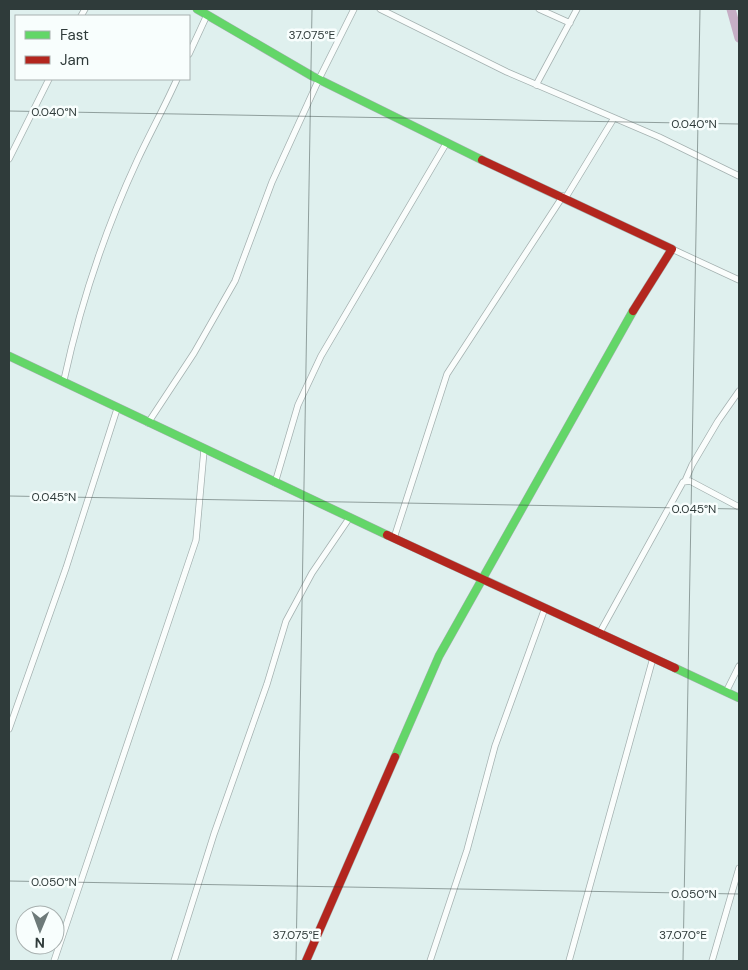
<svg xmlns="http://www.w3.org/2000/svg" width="748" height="970" viewBox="0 0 748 970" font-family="'DM Sans',sans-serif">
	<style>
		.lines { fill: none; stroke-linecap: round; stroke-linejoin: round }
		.river { stroke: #c6aec5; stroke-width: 9 }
		.street-casing { stroke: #a4b1b0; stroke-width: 7 }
		.fast-casing { stroke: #a4b1b0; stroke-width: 9 }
		.jam-casing { stroke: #a4b1b0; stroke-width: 9 }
		.street { stroke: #fafdfc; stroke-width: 5.5 }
		.fast { stroke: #63d668; stroke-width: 8 }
		.jam { stroke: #b3261e; stroke-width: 8 }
		.ticks { fill: none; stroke: #2f3b3a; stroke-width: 1; stroke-opacity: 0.45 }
		.ticks-label { font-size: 12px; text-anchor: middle; fill: #2f3b3a; stroke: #f8fefd; stroke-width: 5; stroke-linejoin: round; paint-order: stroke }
	</style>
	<rect width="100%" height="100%" fill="#dff0ee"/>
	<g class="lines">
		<path class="river" d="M731,9L739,38"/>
		<defs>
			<path id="street" d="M380,9L507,72L659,137L739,176
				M539,9L570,23
				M81,16L85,9
				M189,54L207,15
				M536,85L577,9
				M9,159L49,79
				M566,197L614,118
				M672,249L739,280
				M64,380C80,306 105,230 137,161C150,133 165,106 177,79
				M148,423L194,353L235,281L272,182L319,79L354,9
				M685,481L692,465L718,421L739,391
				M275,483L298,405L321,356L447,142
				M394,538L447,374L563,196
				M599,634L683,482L690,481L739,507
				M726,692L739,666
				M9,729L66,568L117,409
				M54,961L196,540L204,450
				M174,961L214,834L267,684L286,621L312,573L350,517
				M430,961L467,850L495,746L545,608
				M569,961L653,658
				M712,961L739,868"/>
			<path id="fast" d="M197,9L312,76L482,160
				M9,356L387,535
				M675,668L739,698
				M395,757L439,656L633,311"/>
			<path id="jam" d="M482,160L672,249L633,311
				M387,535L675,668
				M306,961L395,757"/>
		</defs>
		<use href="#street" class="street-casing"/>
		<use href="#fast" class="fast-casing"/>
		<use href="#jam" class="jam-casing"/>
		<use href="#street" class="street"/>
		<use href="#fast" class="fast"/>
		<use href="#jam" class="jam"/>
	</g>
	<path class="ticks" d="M9,111L739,124M9,496L739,509M9,881L739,894M296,961L312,9M683,961L700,9"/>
	<g class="ticks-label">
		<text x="312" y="39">37.075°E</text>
		<text x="54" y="116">0.040°N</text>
		<text x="694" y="128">0.040°N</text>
		<text x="54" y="501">0.045°N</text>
		<text x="694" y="513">0.045°N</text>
		<text x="54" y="886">0.050°N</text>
		<text x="694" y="898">0.050°N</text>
		<text x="296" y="939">37.075°E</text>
		<text x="683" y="939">37.070°E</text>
	</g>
	<rect width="748" height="970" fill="none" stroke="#2f3b3a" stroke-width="20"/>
	<rect x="15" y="15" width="175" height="65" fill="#f8fefd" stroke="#a8b0af"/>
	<rect x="25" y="31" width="25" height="8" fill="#63d668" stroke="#a8b0af"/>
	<text x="60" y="40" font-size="15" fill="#2f3b3a">Fast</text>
	<rect x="25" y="56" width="25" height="8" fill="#b3261e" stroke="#a8b0af"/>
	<text x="60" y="65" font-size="15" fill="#2f3b3a">Jam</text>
	<g transform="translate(40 930) rotate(181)"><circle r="24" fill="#f8fefd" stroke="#a8b0af"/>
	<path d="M0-4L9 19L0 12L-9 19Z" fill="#6d7a79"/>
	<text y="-8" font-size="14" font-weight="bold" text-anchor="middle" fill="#2f3b3a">N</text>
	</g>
</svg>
